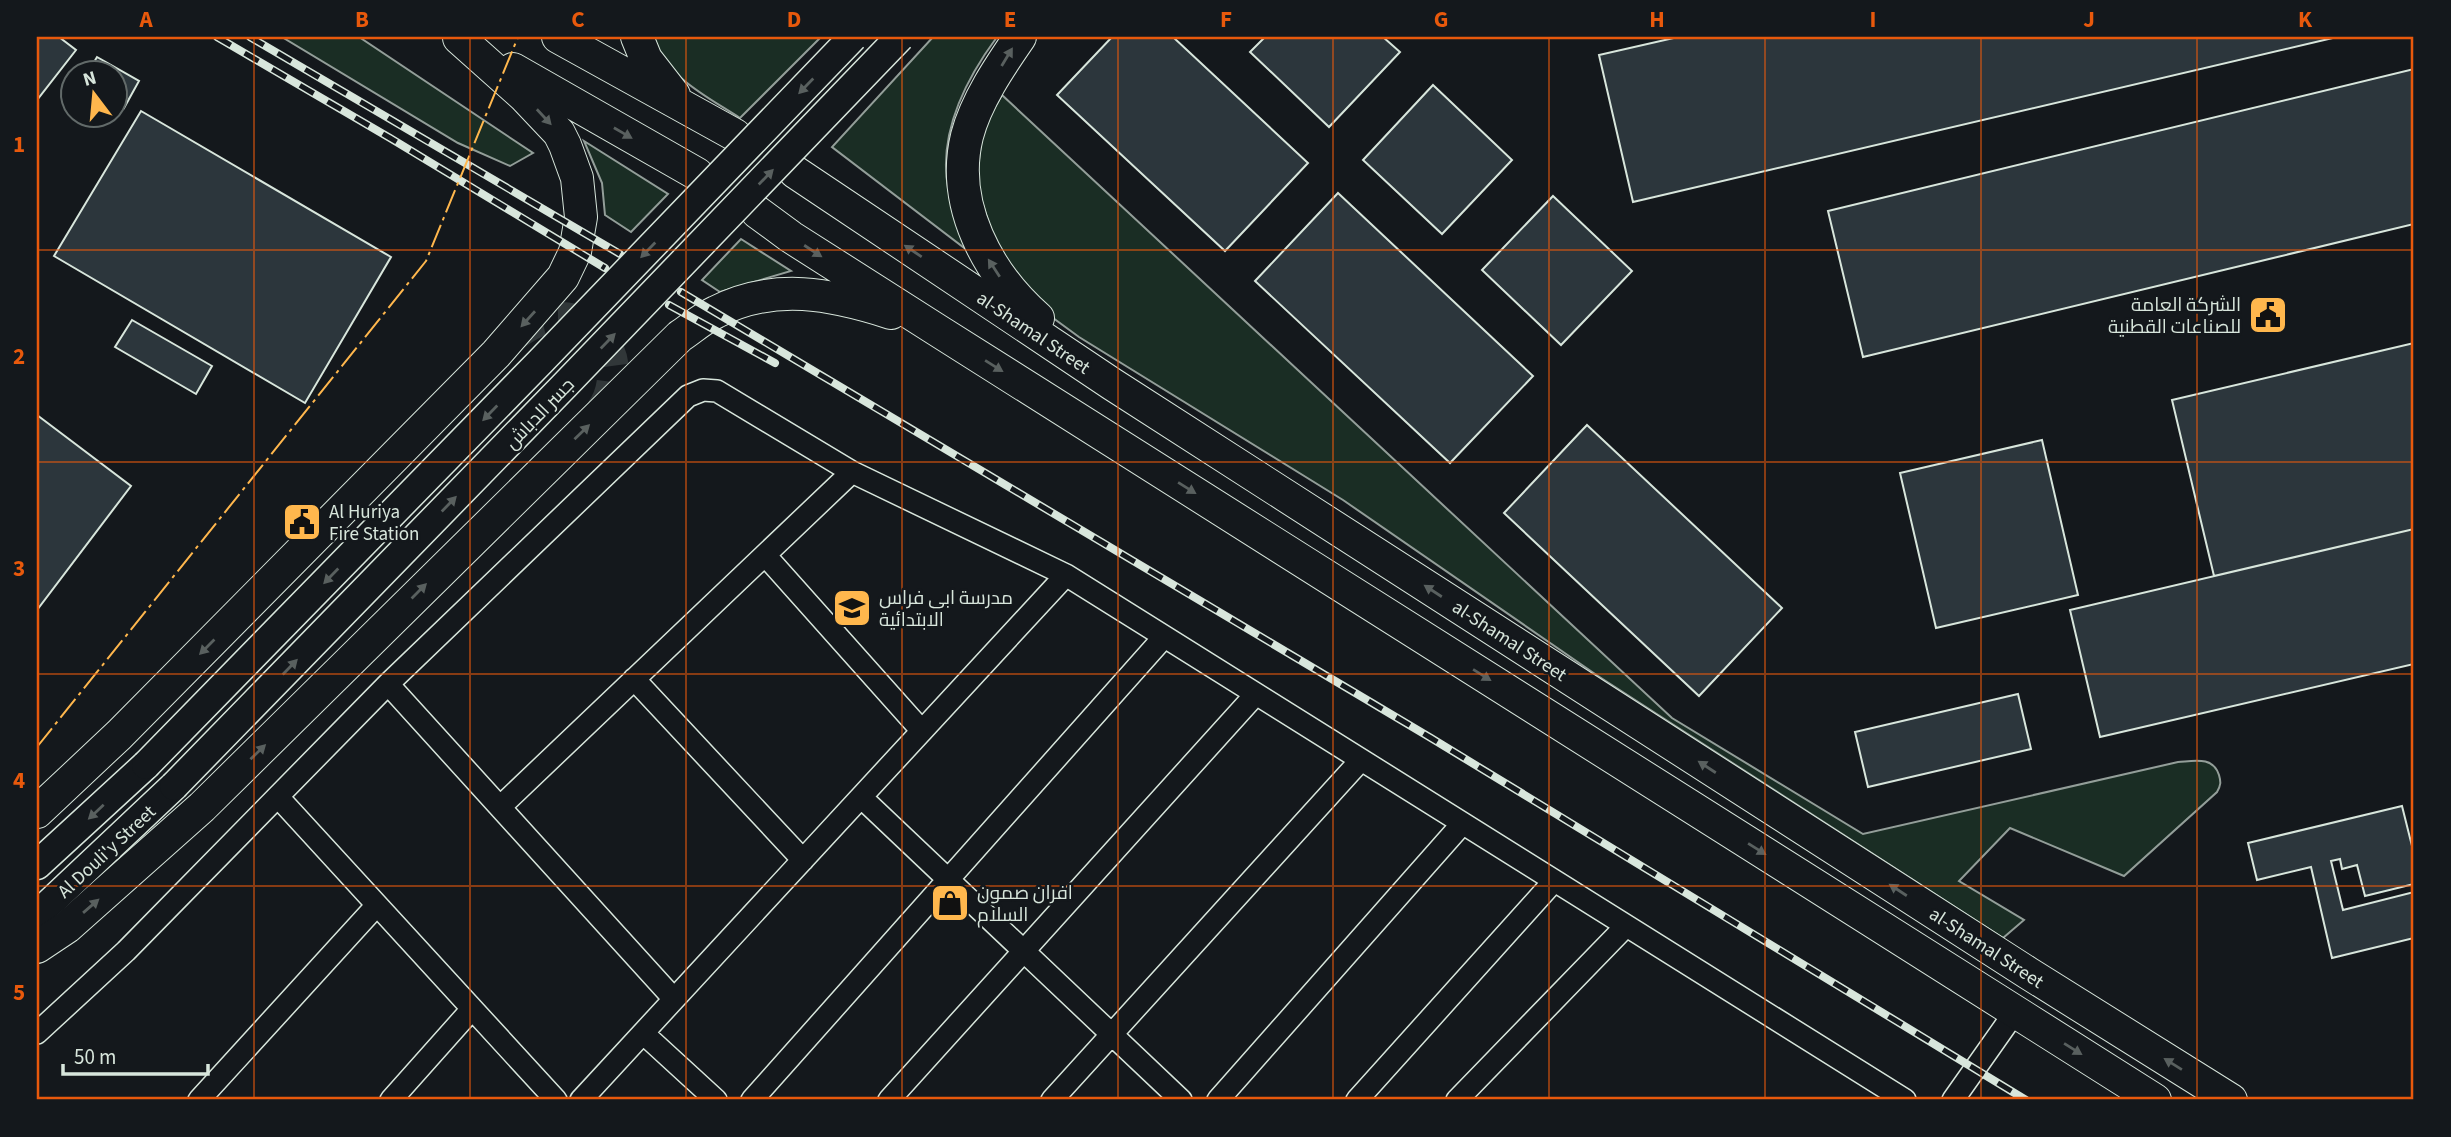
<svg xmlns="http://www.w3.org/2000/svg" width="2451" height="1137" viewBox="0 0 2451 1137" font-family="'Source Sans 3',Cairo,sans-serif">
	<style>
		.green { fill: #1a2d24; stroke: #939e99; stroke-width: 2 }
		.building { fill: #2c363c; stroke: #d8e6dc; stroke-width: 2 }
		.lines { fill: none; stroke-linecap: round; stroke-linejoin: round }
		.highway-tunnel { stroke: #313739; stroke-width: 32; stroke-dasharray: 32 16; stroke-linecap: butt }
		.minor-casing { stroke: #d8e6dc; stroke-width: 24 }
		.major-casing { stroke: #d8e6dc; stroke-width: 31 }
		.highway-casing { stroke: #d8e6dc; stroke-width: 34 }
		.minor { stroke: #14181c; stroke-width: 21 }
		.major { stroke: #14181c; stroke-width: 28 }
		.highway { stroke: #14181c; stroke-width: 32 }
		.rail-casing { stroke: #d8e6dc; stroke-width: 8 }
		.rail { stroke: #14181c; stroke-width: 5; stroke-dasharray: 16; stroke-linecap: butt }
		.major-bridge-casing { stroke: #d8e6dc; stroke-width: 31; stroke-linecap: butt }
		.major-bridge { stroke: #14181c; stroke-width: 28 }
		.power { stroke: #ffb74d; stroke-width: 2; stroke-dasharray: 24 5 3.5 5; stroke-linecap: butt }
		.oneway { fill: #59605f }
		.grid { fill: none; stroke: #e8590c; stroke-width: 2; stroke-opacity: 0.55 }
		.labels { text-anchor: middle; stroke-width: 5; stroke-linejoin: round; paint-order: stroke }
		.poi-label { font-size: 19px; fill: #d8e6dc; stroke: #14181c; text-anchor: start }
		.street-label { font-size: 19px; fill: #d8e6dc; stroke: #14181c }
		.neatline { fill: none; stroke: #e8590c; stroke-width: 2.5 }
		.grid-label { font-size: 23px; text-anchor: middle; font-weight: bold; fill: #e8590c }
	</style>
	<rect width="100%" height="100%" fill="#14181c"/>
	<path class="green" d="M282,37H359L533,153L510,166L458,143Z
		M654,37H821L740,118C708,97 665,77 654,37Z
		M933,37H997C966,79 938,133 948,188C952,209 961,230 967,250L832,147Z
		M1002,95L1672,718L1863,834L2178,762C2194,761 2213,756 2219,775C2221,782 2221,785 2217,792L2124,876L2010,828L1959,881L2024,920L2003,938L1598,676L1343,500L1079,337L1049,315L999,255L976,183L983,128Z
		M584,141L668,194L631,232L605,215L602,183Z
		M741,239L791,271L720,292L702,280Z"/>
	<path class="building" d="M37,37H59L76,50L37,100Z
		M1112,37H1173L1308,163L1225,251L1057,95Z
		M1265,37H1383L1400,52L1329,127L1250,52Z
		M1678,37H2337L1633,202L1599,55Z
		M97,57L139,81L124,108L116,103V74H87Z
		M2414,69V224L1863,357L1828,211Z
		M1433,85L1512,160L1442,234L1363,160Z
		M141,111L391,257L305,403L54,256Z
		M1338,193L1533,376L1450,463L1255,281Z
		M1553,196L1632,271L1561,345L1482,270Z
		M132,320L212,366L196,394L115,347Z
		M2414,343V529L2214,576L2172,400Z
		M37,415L131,486L37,610Z
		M1587,425L1782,608L1699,696L1504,513Z
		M2042,440L2078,595L1936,628L1900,473Z
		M2414,529V664L2100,737L2070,610Z
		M2018,694L2031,749L1868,787L1855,732Z
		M2402,806L2414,854V884L2365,896L2357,865L2342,869L2340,859L2331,861L2343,910L2414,892V938L2332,958L2311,867L2257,880L2248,843Z"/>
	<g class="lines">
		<path class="highway-tunnel" d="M514,335C523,329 532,322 542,320C602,305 635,372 597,417"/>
		<defs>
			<path id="minor" d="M765,555L922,731
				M634,679L803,860
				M388,684L674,999
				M861,797L1181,1100
				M279,798L556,1100
				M500,807L852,472
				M37,1033L126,951L388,684L688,396L703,390L717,391L852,472L1066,575L1905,1100
				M644,1034L716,1100
				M199,1100L377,905
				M391,1100L472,1009
				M581,1100L1066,575
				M752,1100L1164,637
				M889,1100L1256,694
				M1052,1100L1361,760
				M1218,1100L1462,824
				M1357,1100L1554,881
				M1457,1100L1626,926
				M1953,1100L2015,1012"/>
			<path id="major" d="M37,865L146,765
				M37,915L174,786"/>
			<path id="highway" d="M558,37L735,135
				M637,37L646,59L674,95
				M1020,37C1000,66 976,101 967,136C950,205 988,274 1038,318
				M513,69L697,174
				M795,172L1112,384L2028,973L2231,1100
				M757,212L791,237L937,330L2155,1100
				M37,812L119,735L496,354L563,277L575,252L581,217L577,178L565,145L559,133L524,96L459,38
				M37,947L67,927L202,807L680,336C692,328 703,318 716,312C774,282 832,294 891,313"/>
		</defs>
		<use href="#minor" class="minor-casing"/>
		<use href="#major" class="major-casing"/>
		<use href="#highway" class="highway-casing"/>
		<use href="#minor" class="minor"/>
		<use href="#major" class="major"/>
		<use href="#highway" class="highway"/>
		<defs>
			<path id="rail" d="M217,37L390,138L605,268
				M250,37L620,254
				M681,292L1431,738L2026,1100
				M669,305L775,363"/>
		</defs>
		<use href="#rail" class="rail-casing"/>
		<use href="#rail" class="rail"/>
		<defs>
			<path id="major-bridge" d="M146,765L540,362L853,37
				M174,786L564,386L900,37"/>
		</defs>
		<use href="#major-bridge" class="major-bridge-casing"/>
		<use href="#major-bridge" class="major-bridge"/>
		<path class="power" d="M37,747L426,261L518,37"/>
	</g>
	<defs><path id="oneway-solid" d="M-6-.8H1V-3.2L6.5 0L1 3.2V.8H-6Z" transform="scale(1.75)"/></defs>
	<g class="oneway">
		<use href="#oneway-solid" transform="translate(1007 57) rotate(-59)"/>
		<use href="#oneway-solid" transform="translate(806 86) rotate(134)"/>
		<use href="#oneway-solid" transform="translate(544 117) rotate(47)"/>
		<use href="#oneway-solid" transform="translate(623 133) rotate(30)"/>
		<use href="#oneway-solid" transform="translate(766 177) rotate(-46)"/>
		<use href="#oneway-solid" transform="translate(648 250) rotate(134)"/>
		<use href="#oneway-solid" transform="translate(813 251) rotate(33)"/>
		<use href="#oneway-solid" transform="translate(913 251) rotate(-146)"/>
		<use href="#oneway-solid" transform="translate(994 268) rotate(-123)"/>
		<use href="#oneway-solid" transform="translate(528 319) rotate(132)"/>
		<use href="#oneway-solid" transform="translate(608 341) rotate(-46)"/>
		<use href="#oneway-solid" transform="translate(994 366) rotate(32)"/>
		<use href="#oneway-solid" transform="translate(490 413) rotate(134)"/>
		<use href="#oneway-solid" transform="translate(582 432) rotate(-44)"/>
		<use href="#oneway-solid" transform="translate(1187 488) rotate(32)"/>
		<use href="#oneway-solid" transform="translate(449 504) rotate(-46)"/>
		<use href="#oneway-solid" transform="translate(331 576) rotate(134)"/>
		<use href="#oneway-solid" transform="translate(419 591) rotate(-45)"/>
		<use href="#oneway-solid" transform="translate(1433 591) rotate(-147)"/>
		<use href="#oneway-solid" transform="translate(207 647) rotate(135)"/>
		<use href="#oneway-solid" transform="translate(290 667) rotate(-46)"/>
		<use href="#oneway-solid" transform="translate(1482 675) rotate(32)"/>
		<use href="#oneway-solid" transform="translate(258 752) rotate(-44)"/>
		<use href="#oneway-solid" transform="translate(1707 767) rotate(-147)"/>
		<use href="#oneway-solid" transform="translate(96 812) rotate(137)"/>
		<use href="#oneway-solid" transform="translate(1757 849) rotate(32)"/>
		<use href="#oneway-solid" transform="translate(1898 890) rotate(-147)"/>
		<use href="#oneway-solid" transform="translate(91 906) rotate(-41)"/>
		<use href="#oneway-solid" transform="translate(2073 1049) rotate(32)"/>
		<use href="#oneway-solid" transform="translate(2173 1064) rotate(-148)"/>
	</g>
	<path class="grid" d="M254,37V1100M470,37V1100M686,37V1100M902,37V1100M1118,37V1100M1333,37V1100M1549,37V1100M1765,37V1100M1981,37V1100M2197,37V1100M37,250H2414M37,462H2414M37,674H2414M37,886H2414"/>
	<defs>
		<symbol id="civic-square" viewBox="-11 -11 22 22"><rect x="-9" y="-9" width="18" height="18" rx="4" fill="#ffb74d" stroke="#14181c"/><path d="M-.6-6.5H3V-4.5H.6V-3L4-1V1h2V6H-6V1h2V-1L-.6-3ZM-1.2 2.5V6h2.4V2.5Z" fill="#111"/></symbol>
		<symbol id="school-square" viewBox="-11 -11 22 22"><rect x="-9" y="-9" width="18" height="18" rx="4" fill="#ffb74d" stroke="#14181c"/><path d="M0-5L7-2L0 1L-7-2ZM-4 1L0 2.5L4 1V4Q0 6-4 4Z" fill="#111"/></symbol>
		<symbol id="shop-square" viewBox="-11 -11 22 22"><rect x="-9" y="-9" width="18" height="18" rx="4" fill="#ffb74d" stroke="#14181c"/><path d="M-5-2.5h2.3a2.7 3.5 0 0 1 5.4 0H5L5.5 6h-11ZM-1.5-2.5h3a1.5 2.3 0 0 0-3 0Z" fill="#111"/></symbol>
	</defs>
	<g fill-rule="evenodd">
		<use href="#civic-square" x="2246" y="293" width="44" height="44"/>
		<use href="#civic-square" x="280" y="500" width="44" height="44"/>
		<use href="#school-square" x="830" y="586" width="44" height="44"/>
		<use href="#shop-square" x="928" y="881" width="44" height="44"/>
	</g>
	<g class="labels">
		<g class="poi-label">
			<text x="2241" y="311" text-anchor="end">الشركة العامة<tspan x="2241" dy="22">للصناعات القطنية</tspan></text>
			<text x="329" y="518">Al Huriya<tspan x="329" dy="22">Fire Station</tspan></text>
			<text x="879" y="604">مدرسة ابي فراس<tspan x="879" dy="22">الابتدائية</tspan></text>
			<text x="977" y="899">افران صمون<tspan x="977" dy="22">السلام</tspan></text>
		</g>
		<g class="street-label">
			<text transform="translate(1034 332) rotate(34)" y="7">al-Shamal Street</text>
			<text transform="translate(539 413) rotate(-46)" y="7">جسر الدباش</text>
			<text transform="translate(1510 640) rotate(33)" y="7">al-Shamal Street</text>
			<text transform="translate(106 851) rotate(-43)" y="7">Al Douli'y Street</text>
			<text transform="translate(1987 947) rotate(33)" y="7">al-Shamal Street</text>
		</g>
	</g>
	<rect width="2451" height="1137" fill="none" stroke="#14181c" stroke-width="77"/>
	<g transform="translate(94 94) rotate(344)"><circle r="33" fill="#14181c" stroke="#626a69" stroke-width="2"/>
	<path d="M0-5L12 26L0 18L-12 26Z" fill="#ffb74d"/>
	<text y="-10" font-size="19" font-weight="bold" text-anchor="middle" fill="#d8e6dc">N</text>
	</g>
	<path d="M63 1064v10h145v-10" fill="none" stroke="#d8e6dc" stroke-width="3.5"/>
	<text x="74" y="1064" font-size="21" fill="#d8e6dc" stroke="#14181c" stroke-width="5" paint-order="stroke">50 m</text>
	<rect x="38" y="38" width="2374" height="1060" class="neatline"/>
	<g class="grid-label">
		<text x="146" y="27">A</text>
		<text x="362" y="27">B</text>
		<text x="578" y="27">C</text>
		<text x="794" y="27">D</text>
		<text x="1010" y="27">E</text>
		<text x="1226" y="27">F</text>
		<text x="1441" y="27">G</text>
		<text x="1657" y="27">H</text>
		<text x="1873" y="27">I</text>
		<text x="2089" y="27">J</text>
		<text x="2305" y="27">K</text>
		<text x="19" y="152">1</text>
		<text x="19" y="364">2</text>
		<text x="19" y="576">3</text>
		<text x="19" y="788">4</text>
		<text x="19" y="1000">5</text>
	</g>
</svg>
